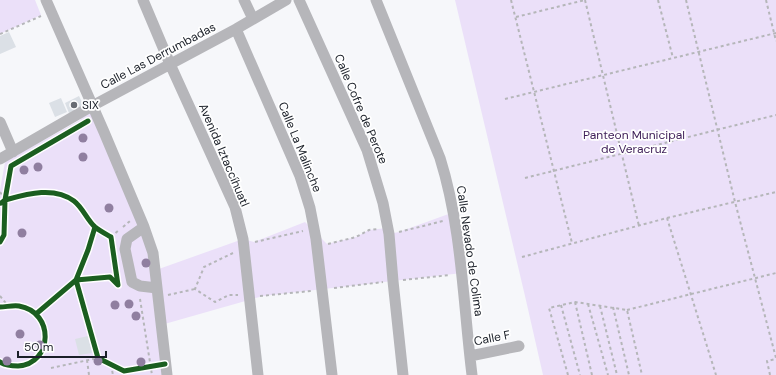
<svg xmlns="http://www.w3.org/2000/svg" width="776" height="375" viewBox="0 0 776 375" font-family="'DM Sans',sans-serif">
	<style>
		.green { fill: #ebe0f9 }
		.building { fill: #dbe0e6 }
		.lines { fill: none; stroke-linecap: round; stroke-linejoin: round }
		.path { stroke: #b5b6b9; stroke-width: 2; stroke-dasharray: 3 3; stroke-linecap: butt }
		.minor { stroke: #b6b6ba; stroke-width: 11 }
		.cycleway-casing { stroke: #fff; stroke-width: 8 }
		.cycleway { stroke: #1b5e20; stroke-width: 5 }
		.tree { fill: #907fa0 }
		.poi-dot { fill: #676b72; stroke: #fff; stroke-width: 1.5 }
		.labels { text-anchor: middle; stroke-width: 3.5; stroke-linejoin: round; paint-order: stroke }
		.street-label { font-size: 12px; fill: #1a1f28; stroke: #fff }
		.poi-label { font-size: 12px; fill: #1a1f28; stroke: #fff; text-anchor: start }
		.park-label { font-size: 12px; fill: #3d1d57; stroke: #fff }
	</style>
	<rect width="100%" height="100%" fill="#f6f7fa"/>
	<path class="green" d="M0,0H35L41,15L0,34Z
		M455,0H776V375H543L525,296Z
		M92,106L156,270L243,239L254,242L305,222L327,244L356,237L369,230L387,228L389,234L399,232L454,212L462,273L263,296L161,325L162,375H0V190L5,162L80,120Z"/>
	<path class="building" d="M9,32L16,47L0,54V36Z
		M79,96L84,106L69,113L65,103Z
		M61,98L67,112L55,117L49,103Z
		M88,336L92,353L79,355L75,339Z"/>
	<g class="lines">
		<path class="path" d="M511,0L572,243
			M585,0L639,226
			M658,0L673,58
			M686,0L735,202L776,358
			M766,0L776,41
			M516,17L585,0
			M0,34L41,16
			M505,99L776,33
			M525,178L776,115
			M0,192L5,199
			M0,203L5,200L11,166H12
			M667,218L776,192
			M95,227L88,250L76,280L110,277L118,285L113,254
			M123,227L130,221
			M399,232L443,221
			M111,237L119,230
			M0,242L4,235L5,200C27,194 54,186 74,201C83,208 87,220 95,227C100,231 106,234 111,237L113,249
			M255,242L303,231
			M328,244L356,237L369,230L378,229
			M233,253L204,267L195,289L215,302L229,295H238
			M522,257L667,218L716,375
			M403,280L450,275
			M334,288L383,282
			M168,295L195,289
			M0,296L9,307
			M260,296L311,291
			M140,299L152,375
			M575,302L592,375
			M588,304L608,375
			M561,305L580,375
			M600,306L617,375
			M0,307C6,307 13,305 19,306C55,312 53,364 18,366C12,366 5,366 0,362
			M613,307L629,375
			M0,310L8,307
			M627,310L776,273
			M36,314L76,280L98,358L124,371L154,366
			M87,360L89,375
			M111,365L113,375
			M51,368L98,358
			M568,375L549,308L575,302L627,310L642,375
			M770,375L767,361L776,359"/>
		<path class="minor" d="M46,0L104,132L144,227L153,253L167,375
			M143,0L170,64L235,207L243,239L258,375
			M244,0L253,19
			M299,0L367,150L383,203L389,234L393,281L403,375
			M376,0L440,158C462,228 463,303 472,375
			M236,29L300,176L310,208L316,239L332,375
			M0,122L13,152
			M0,159L92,106L236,29L286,0
			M144,227L127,239L125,249L132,282L140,286L157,288
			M470,356L519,346"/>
		<defs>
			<path id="cycleway" d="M1,203L5,200L11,166L88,121
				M0,242L4,235L5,200C27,194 54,186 74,201C83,208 87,220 95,227C100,231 106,234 111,237L118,285L110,277L76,280L88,250L95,227
				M0,307C6,307 13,305 19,306C55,312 53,364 18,366C12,366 5,366 0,362
				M36,314L76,280L98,358L124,371L165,364"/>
		</defs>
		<use href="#cycleway" class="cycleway-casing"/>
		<use href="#cycleway" class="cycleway"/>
	</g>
	<g class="tree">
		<circle cx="83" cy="138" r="4.5"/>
		<circle cx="83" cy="157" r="4.5"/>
		<circle cx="38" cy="167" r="4.5"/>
		<circle cx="24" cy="170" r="4.5"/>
		<circle cx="109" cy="208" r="4.5"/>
		<circle cx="22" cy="233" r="4.5"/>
		<circle cx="146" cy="263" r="4.5"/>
		<circle cx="129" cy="304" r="4.5"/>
		<circle cx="115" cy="305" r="4.5"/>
		<circle cx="136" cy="316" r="4.5"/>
		<circle cx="20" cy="334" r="4.5"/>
		<circle cx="40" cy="345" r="4.5"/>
		<circle cx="7" cy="361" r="4.5"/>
		<circle cx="98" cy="361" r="4.5"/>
		<circle cx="141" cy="362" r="4.5"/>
	</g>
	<circle class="poi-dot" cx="74" cy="105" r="4"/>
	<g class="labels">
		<g class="street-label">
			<text transform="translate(158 56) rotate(-28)" y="4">Calle Las Derrumbadas</text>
			<text transform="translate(361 109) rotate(67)" y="4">Calle Cofre de Perote</text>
			<text transform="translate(300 147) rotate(68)" y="4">Calle La Malinche</text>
			<text transform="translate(224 155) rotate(67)" y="4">Avenida Iztaccíhuatl</text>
			<text transform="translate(470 251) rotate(82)" y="4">Calle Nevado de Colima</text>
			<text transform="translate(492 338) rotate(-11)" y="4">Calle F</text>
		</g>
		<g class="poi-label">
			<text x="82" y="109">SIX</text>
		</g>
		<g class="park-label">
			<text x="634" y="139">Panteon Municipal<tspan x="634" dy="14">de Veracruz</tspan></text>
		</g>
	</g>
	<path d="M18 351v6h88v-6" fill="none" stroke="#1a1f28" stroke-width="2"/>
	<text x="24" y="351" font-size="12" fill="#1a1f28" stroke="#ffffff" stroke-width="3" paint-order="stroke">50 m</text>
</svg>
